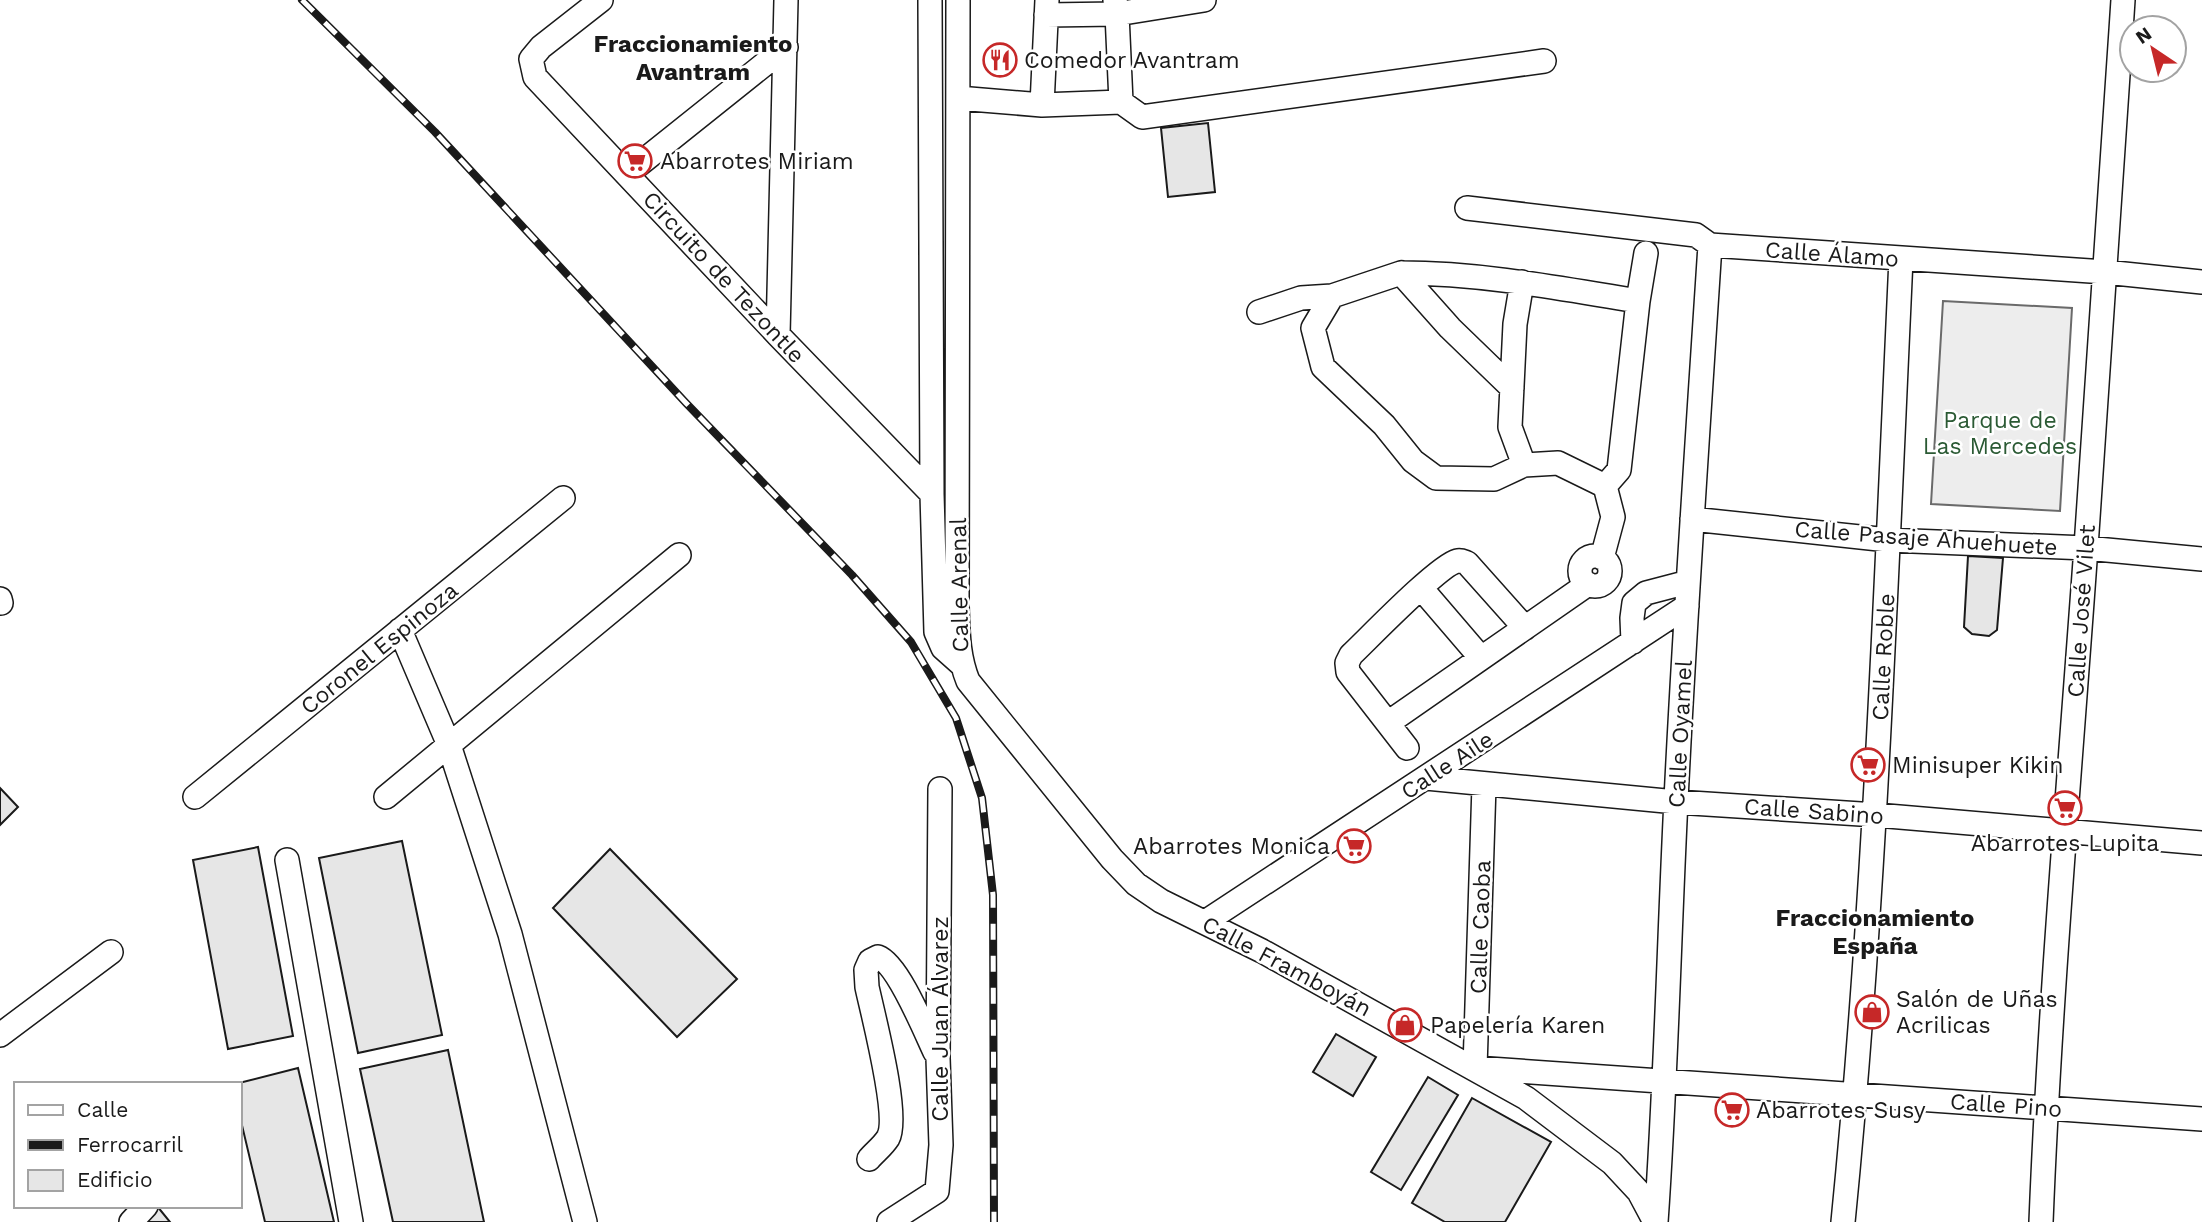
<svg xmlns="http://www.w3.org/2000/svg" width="2202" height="1222" viewBox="0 0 2202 1222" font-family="'Work Sans',sans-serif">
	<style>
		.built { fill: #ededed; stroke: #6a6a6a; stroke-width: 2 }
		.building { fill: #e6e6e6; stroke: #1a1a1a; stroke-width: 2 }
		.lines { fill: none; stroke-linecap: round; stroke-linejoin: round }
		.minor-casing { stroke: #1a1a1a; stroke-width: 26 }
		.minor { stroke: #fff; stroke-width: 23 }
		.rail-casing { stroke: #1a1a1a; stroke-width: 8 }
		.rail { stroke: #fff; stroke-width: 5; stroke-dasharray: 16; stroke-linecap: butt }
		.labels { text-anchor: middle; stroke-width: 5; stroke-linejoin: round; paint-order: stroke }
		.poi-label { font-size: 23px; fill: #1a1a1a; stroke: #fff; text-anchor: start }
		.street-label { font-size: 23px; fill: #1a1a1a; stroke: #fff }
		.park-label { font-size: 23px; fill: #2b5a34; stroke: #fff }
		.neighbourhood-label { font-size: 24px; font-weight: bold; fill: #1a1a1a; stroke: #fff }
	</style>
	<rect width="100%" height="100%" fill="#fff"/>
	<path class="built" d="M1943,301L2072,308L2060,511L1931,504Z"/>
	<path class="building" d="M1208,123L1215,192L1168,197L1161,128Z
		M1968,556L2003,558L1997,630L1989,636L1972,634L1964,627Z
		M0,788L18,807L0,825Z
		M402,841L442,1035L358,1053L319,858Z
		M258,847L293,1036L228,1049L193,860Z
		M610,849L737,979L677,1037L553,908Z
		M1336,1034L1376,1057L1353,1096L1313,1072Z
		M448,1050L484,1222H393L360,1069Z
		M298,1068L334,1222H265L240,1117V1084H235Z
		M1428,1077L1458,1095L1401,1190L1371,1172Z
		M1472,1098L1551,1142L1505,1222H1445L1412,1203Z
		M157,1206L170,1222H137Z"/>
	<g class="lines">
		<defs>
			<path id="minor" d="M601,0L541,47L531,59L535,77L778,335L932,494
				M930,0L932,494L936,632L943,648L961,664
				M958,0L957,606C958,633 958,656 968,681L1112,859L1136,884L1161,901L1262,951L1526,1098L1612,1163L1639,1192L1655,1222
				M1046,15L1117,14L1115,0
				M958,98L1042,105L1047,0
				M1121,102L1117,14L1204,0
				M1042,105L1121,102L1142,117L1544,61
				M627,174L786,47
				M1467,208L1696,235L1710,245L2105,272L2202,282
				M1401,273C1480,273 1559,288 1638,301
				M1522,282L1515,324L1510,427L1524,465
				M1259,312L1301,298L1332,296
				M778,335L786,0
				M1512,388L1450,328L1401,273L1332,296L1313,328L1323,367L1384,425L1413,461L1436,478L1494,479L1524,465L1558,463L1605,486L1613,517L1602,558
				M1605,486L1619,470L1638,301L1646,253
				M1692,519L1888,540L2086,548L2202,559
				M1580 571a15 15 0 1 1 30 0a15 15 0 1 1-30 0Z
				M1421,588L1481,658
				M0,599L1,603
				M400,630L449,745L510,934L585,1222
				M1633,642L1632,618L1634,603L1646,593L1688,582
				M1388,723L1588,584
				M1407,748L1348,672L1347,663L1351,655C1369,638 1438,566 1457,561C1461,560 1462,561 1467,563L1525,628
				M1426,778L1676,802L1876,815L2202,843
				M1484,785L1475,1068L2202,1119
				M195,797L563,498
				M386,797L679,555
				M287,860L351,1222
				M1205,922L1687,606
				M0,1035L111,952
				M869,1159C875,1152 883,1146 888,1138C900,1117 873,1015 867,987L866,970L870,961L878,957C898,964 925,1031 935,1052
				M131,1222L146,1206
				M889,1222L937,1191L941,1145L938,1058L940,789
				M1656,1222C1666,1081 1669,940 1676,800C1685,615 1698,430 1710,245
				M1843,1222C1875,902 1886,581 1901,259
				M2041,1222C2050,996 2070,772 2086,547C2100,364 2111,182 2123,0"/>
		</defs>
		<use href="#minor" class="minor-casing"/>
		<use href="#minor" class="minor"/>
		<defs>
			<path id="rail" d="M302,0L435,132L686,403L852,575L911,642L956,718L982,798L993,895L994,1222"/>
		</defs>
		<use href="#rail" class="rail-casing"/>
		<use href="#rail" class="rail"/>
	</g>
	<defs>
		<symbol id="restaurant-ring" viewBox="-11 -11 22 22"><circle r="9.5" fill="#fff" stroke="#c62828" stroke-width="1.5"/><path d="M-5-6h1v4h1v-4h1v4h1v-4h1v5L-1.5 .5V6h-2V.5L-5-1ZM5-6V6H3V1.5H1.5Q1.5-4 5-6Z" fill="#c62828"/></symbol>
		<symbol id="supermarket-ring" viewBox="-11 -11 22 22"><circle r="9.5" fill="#fff" stroke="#c62828" stroke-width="1.5"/><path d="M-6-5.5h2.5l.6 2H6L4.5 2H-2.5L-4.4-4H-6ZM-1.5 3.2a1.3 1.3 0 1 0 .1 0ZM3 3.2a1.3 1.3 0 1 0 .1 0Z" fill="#c62828"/></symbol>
		<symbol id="shop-ring" viewBox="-11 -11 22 22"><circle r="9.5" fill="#fff" stroke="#c62828" stroke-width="1.5"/><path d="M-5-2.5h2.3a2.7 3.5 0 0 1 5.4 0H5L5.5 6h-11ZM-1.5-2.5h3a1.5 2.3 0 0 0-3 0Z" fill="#c62828"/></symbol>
	</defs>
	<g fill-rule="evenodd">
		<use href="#restaurant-ring" x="981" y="41" width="38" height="38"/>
		<use href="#supermarket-ring" x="616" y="142" width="38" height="38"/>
		<use href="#supermarket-ring" x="1849" y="746" width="38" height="38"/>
		<use href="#supermarket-ring" x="2046" y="789" width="38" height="38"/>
		<use href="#supermarket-ring" x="1335" y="827" width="38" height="38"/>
		<use href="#shop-ring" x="1853" y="993" width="38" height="38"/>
		<use href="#shop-ring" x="1386" y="1006" width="38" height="38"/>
		<use href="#supermarket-ring" x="1713" y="1091" width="38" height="38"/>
	</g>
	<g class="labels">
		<g class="poi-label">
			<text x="1024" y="68">Comedor Avantram</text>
			<text x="660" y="169">Abarrotes Miriam</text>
			<text x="1892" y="773">Minisuper Kikin</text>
			<text x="2065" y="851" text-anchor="middle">Abarrotes Lupita</text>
			<text x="1330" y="854" text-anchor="end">Abarrotes Monica</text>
			<text x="1896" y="1007">Salón de Uñas<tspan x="1896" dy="26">Acrilicas</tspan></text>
			<text x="1430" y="1033">Papelería Karen</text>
			<text x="1756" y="1118">Abarrotes Susy</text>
		</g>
		<g class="street-label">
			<text transform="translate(1832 254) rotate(4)" y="8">Calle Álamo</text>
			<text transform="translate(724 277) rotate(47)" y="8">Circuito de Tezontle</text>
			<text transform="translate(1926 538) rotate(4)" y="8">Calle Pasaje Ahuehuete</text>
			<text transform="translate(959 585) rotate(-91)" y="8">Calle Arenal</text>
			<text transform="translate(2081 611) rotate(-86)" y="8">Calle José Vilet</text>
			<text transform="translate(379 648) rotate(-39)" y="8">Coronel Espinoza</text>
			<text transform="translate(1883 657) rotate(-87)" y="8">Calle Roble</text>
			<text transform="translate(1680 734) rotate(-87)" y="8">Calle Oyamel</text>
			<text transform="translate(1447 765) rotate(-33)" y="8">Calle Aile</text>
			<text transform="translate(1814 811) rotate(4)" y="8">Calle Sabino</text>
			<text transform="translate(1480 927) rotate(-88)" y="8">Calle Caoba</text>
			<text transform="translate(1287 966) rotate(28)" y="8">Calle Framboyán</text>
			<text transform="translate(940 1019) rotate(-90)" y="8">Calle Juan Álvarez</text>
			<text transform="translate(2006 1105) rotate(4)" y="8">Calle Pino</text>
		</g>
		<g class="park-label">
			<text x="2000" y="428">Parque de<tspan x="2000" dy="26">Las Mercedes</tspan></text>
		</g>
		<g class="neighbourhood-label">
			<text x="693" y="52">Fraccionamiento<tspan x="693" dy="28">Avantram</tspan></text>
			<text x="1875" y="926">Fraccionamiento<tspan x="1875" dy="28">España</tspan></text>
		</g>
	</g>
	<rect x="14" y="1082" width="228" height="126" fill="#ffffff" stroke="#a3a3a3" stroke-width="2"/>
	<rect x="28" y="1105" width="35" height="10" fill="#ffffff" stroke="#a3a3a3" stroke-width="2"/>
	<text x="77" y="1117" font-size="21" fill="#1a1a1a">Calle</text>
	<rect x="28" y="1140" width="35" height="10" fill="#1a1a1a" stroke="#a3a3a3" stroke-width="2"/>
	<text x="77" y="1152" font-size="21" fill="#1a1a1a">Ferrocarril</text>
	<rect x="28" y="1170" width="35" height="21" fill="#e6e6e6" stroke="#a3a3a3" stroke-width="2"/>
	<text x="77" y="1187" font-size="21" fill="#1a1a1a">Edificio</text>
	<g transform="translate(2153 49) rotate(325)"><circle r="33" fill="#ffffff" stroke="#a3a3a3" stroke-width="2"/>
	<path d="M0-5L12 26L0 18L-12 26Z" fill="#c62828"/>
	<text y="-10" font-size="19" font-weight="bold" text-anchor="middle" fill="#1a1a1a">N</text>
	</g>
</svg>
